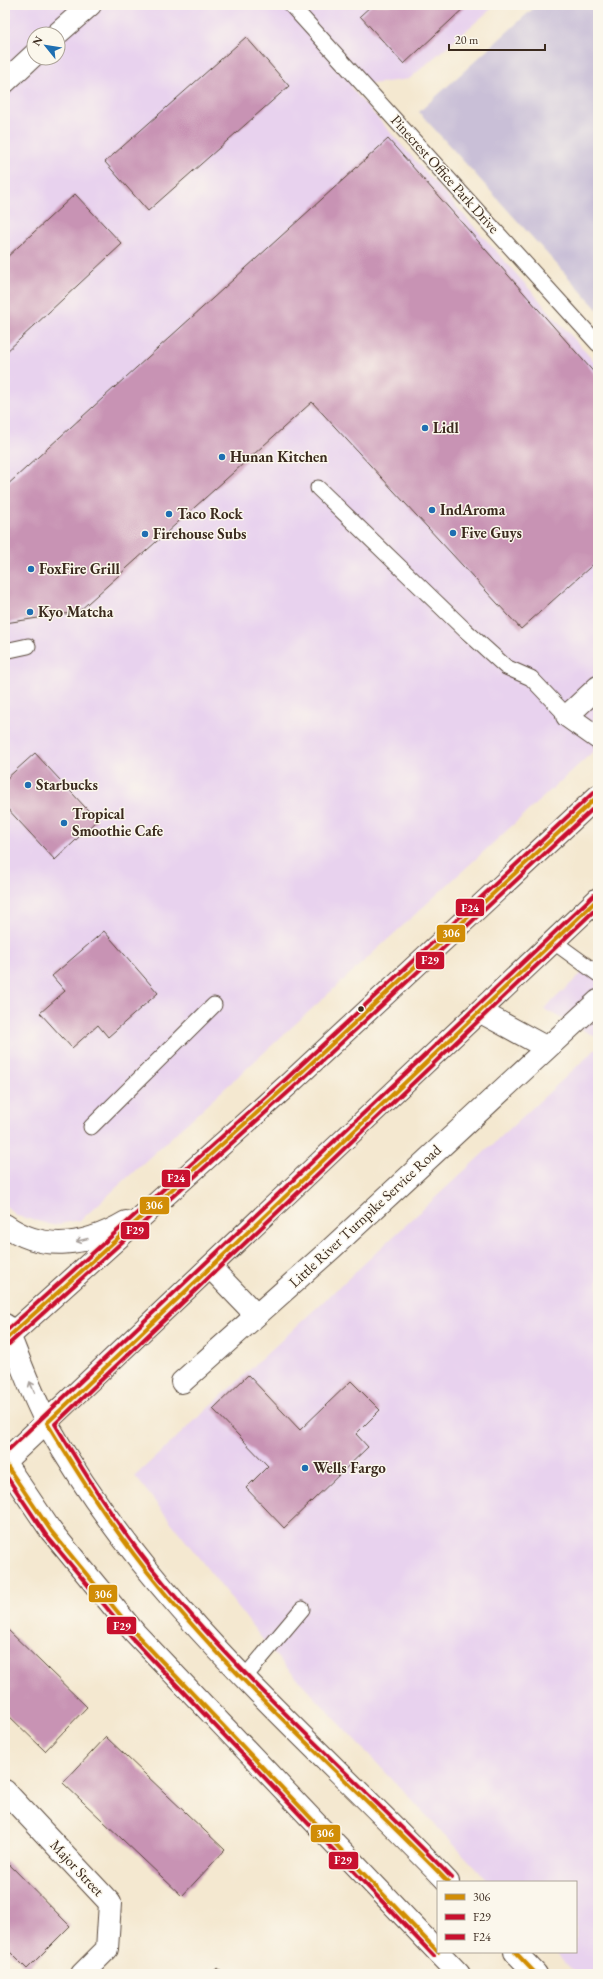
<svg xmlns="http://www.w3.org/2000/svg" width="603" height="1979" viewBox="0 0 603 1979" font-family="'EB Garamond',serif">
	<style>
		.built { fill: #e8d2ee; fill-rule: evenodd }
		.industrial { fill: #c9bfd7 }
		.building { fill: #c893b4 }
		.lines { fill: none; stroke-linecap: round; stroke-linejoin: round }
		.service-casing { stroke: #574639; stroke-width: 17 }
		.minor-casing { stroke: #574639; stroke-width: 24 }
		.primary-casing { stroke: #574639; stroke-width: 24 }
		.service { stroke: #fff; stroke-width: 15 }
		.minor { stroke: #fff; stroke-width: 22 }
		.primary { stroke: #fff; stroke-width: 22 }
		.bus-1-casing { stroke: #fbf7ec; stroke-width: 7 }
		.bus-2-casing { stroke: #fbf7ec; stroke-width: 7 }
		.bus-3-casing { stroke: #fbf7ec; stroke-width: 7 }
		.bus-1 { stroke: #d18d06; stroke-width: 4 }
		.bus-2 { stroke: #c8102e; stroke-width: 4 }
		.bus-3 { stroke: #c8102e; stroke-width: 4 }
		.oneway { stroke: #a79f9a }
		.poi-dot { fill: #1f6fb2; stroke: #fbf7ec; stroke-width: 1.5 }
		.bus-dot { fill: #3b2a1e; stroke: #fbf7ec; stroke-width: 1.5 }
		.labels { text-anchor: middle; stroke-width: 3; stroke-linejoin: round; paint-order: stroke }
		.street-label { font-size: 15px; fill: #3b2a1e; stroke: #fbf7ec }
		.poi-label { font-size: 15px; font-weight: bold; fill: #3b2a1e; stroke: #fbf7ec; text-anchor: start }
		.line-badge { stroke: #fbf7ec; stroke-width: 1.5 }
		.badge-label { font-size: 11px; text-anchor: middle; font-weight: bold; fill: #fff }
	</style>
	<rect width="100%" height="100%" fill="#fbf7ec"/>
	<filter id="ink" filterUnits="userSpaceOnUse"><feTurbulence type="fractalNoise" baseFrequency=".025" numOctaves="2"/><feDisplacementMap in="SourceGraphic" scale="8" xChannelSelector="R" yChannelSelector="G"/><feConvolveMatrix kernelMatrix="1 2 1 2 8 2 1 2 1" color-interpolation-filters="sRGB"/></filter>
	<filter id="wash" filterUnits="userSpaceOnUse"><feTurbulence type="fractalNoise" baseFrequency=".012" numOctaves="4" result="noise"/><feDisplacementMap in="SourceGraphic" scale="16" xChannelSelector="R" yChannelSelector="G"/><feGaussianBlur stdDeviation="0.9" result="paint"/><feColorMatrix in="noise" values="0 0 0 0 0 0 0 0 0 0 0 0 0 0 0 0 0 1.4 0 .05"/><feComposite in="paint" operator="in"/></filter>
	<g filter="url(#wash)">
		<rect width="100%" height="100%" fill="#f4e8d0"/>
		<path class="built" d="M5,5H496L409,79L350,87L598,366V747L81,1220L53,1225L17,1216L5,1205ZM34,34H58V58H34Z
			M598,958V1038L544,1009Z
			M598,1047V1974H576L555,1952H576V1882H489L274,1654L135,1476Z"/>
		<path class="industrial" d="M537,5H598V310L419,112Z"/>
		<g id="blocks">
			<path class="building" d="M372,5H467L404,64L360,16Z
				M246,37L289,86L148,211L105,162Z
				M388,139L598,377V560L521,629L312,402L78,612L5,623V487Z
				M75,194L122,244L5,353V259Z
				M35,753L97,820L55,860L5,806V780Z
				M104,931L158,993L108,1037L98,1025L72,1048L40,1013L65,991L52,976Z
				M248,1375L300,1430L351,1381L380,1410L356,1434L368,1447L284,1528L246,1488L268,1466L213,1409Z
				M5,1627L87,1707L45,1751L5,1712Z
				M106,1737L225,1850L182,1896L63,1783Z
				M5,1860L70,1926L27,1969L5,1947Z
				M217,1968L224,1974H211Z"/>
		</g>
	</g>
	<g filter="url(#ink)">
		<use href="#blocks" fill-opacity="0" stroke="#574639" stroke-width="1"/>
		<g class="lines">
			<defs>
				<path id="service" d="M291,5L598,344
					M318,488L465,630L506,667L531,678L567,716
					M5,651L28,646
					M554,942L598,974
					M91,1127L214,1005
					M244,1678L302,1609"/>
				<path id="minor" d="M57,34L90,5
					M5,82L34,55
					M598,687L567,716L598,738
					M481,1012L547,1048
					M211,1268L256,1315
					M182,1382L332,1248L598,1001
					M5,1791L110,1903L107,1949L82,1974"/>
				<path id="primary" d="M5,1225C44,1253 87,1245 126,1222
					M5,1325C19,1358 31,1394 48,1425C149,1606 307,1734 448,1882
					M5,1340L290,1083L598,796
					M5,1461L598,899
					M5,1463L51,1531L135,1633L438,1952
					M438,1952L459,1974
					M515,1952L536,1974"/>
			</defs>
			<use href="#service" class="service-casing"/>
			<use href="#minor" class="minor-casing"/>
			<use href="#primary" class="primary-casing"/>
			<use href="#service" class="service"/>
			<use href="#minor" class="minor"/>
			<use href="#primary" class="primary"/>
			<defs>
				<path id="bus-1" d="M5,1340L290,1083L598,796
					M5,1463L51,1531L135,1633L438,1952
					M448,1882C352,1783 246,1692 158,1585C116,1534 81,1479 47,1423L598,899
					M515,1952L536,1974"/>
				<path id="bus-2" d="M9,1344L294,1087L598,804
					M5,1474L46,1535L131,1637L434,1956
					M452,1878C356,1779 251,1688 163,1582C122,1533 88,1479 55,1424L598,907"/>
				<path id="bus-3" d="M5,1332L286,1079L594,792
					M5,1453L594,895"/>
			</defs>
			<use href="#bus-1" class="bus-1-casing"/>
			<use href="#bus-2" class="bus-2-casing"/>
			<use href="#bus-3" class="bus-3-casing"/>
			<use href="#bus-1" class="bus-1"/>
			<use href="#bus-2" class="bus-2"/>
			<use href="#bus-3" class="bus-3"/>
		</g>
		<defs><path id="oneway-shaft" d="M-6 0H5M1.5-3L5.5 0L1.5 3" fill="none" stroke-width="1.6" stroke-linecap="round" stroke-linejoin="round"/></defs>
		<g class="oneway">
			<use href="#oneway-shaft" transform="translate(82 1240) rotate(165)"/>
			<use href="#oneway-shaft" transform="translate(32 1387) rotate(-113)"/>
		</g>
	</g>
	<g class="poi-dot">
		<circle cx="425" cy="428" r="4"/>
		<circle cx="222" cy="457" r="4"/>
		<circle cx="432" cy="510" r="4"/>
		<circle cx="169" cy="514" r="4"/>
		<circle cx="453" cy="533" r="4"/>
		<circle cx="145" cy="534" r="4"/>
		<circle cx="31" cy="569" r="4"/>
		<circle cx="30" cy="612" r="4"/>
		<circle cx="28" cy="785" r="4"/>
		<circle cx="64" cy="823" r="4"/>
		<circle cx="305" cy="1468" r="4"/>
	</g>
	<circle class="bus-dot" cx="361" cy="1009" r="3.5"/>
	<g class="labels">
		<g class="street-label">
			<text transform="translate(445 174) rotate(48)" y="5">Pinecrest Office Park Drive</text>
			<text transform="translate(365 1216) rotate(-43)" y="5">Little River Turnpike Service Road</text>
			<text transform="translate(77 1868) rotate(47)" y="5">Major Street</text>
		</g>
		<g class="poi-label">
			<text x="433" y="433">Lidl</text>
			<text x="230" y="462">Hunan Kitchen</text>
			<text x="440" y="515">IndAroma</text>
			<text x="177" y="519">Taco Rock</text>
			<text x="461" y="538">Five Guys</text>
			<text x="153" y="539">Firehouse Subs</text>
			<text x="39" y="574">FoxFire Grill</text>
			<text x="38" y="617">Kyo Matcha</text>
			<text x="36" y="790">Starbucks</text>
			<text x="72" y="819">Tropical<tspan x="72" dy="17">Smoothie Cafe</tspan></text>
			<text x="313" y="1473">Wells Fargo</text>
		</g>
	</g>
	<g class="line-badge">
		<rect x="455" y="898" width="30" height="19" rx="4" fill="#c8102e"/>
		<rect x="436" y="924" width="30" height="19" rx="4" fill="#d18d06"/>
		<rect x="415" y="951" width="30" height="19" rx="4" fill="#c8102e"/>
		<rect x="161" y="1169" width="30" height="19" rx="4" fill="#c8102e"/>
		<rect x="139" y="1196" width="31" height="19" rx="4" fill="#d18d06"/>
		<rect x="120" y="1221" width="30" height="19" rx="4" fill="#c8102e"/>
		<rect x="88" y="1584" width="30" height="19" rx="4" fill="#d18d06"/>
		<rect x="106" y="1616" width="31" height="19" rx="4" fill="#c8102e"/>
		<rect x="310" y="1824" width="31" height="19" rx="4" fill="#d18d06"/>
		<rect x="328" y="1851" width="31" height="19" rx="4" fill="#c8102e"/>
	</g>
	<g class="badge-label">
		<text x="470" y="912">F24</text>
		<text x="451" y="937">306</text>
		<text x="430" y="964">F29</text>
		<text x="176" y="1182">F24</text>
		<text x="154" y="1209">306</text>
		<text x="135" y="1234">F29</text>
		<text x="103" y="1598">306</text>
		<text x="122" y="1630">F29</text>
		<text x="325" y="1837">306</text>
		<text x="343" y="1864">F29</text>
	</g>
	<rect width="603" height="1979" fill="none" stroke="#fbf7ec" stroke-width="20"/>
	<rect x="437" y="1881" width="140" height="72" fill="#fbf7ec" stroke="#aea59a"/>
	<rect x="445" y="1894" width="20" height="6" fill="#d18d06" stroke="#aea59a"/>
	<text x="473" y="1901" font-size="12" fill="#3b2a1e">306</text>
	<rect x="445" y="1914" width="20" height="6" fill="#c8102e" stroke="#aea59a"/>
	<text x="473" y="1921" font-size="12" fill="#3b2a1e">F29</text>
	<rect x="445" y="1934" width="20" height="6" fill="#c8102e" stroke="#aea59a"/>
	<text x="473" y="1941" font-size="12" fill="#3b2a1e">F24</text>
	<g transform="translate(46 46) rotate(300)"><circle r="19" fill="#fbf7ec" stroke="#aea59a"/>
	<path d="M0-3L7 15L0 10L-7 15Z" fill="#1f6fb2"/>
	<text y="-6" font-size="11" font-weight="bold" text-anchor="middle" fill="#3b2a1e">N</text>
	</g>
	<path d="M449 44v6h96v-6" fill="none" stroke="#3b2a1e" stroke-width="2"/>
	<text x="455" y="44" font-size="12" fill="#3b2a1e" stroke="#fbf7ec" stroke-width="3" paint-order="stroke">20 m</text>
</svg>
